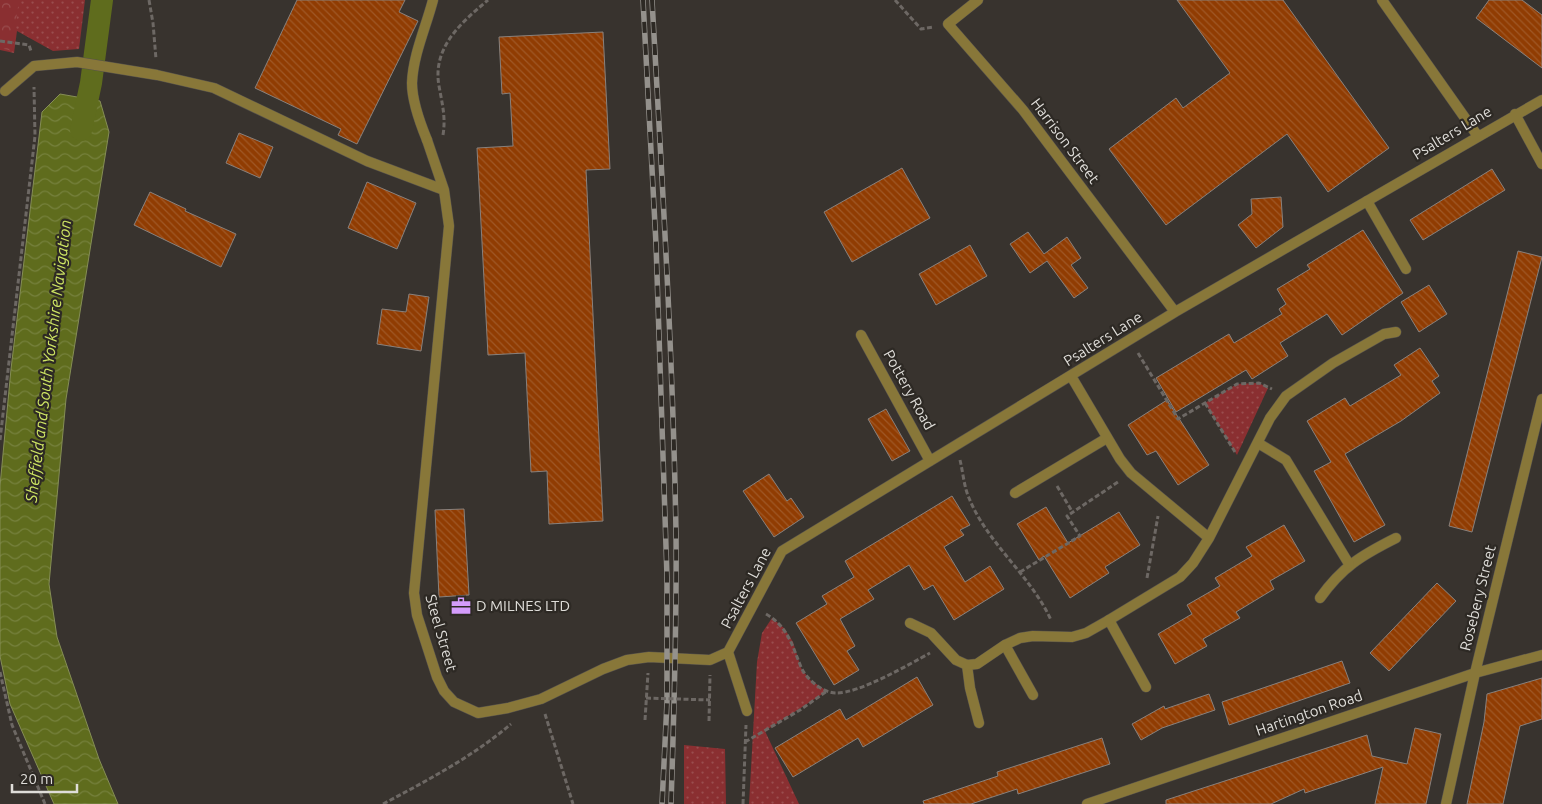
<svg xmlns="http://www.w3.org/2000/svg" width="1542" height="804" viewBox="0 0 1542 804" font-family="Ubuntu,sans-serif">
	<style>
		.grass { fill: url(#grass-dots) }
		.park { fill: url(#park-crowns) }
		.water { fill: url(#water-waves); stroke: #858e55 }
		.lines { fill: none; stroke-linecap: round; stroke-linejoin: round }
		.canal { stroke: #5f6c1d; stroke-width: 22 }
		.building { fill: url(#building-back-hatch); stroke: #88817d }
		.lane-casing { stroke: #56524d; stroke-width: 11 }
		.street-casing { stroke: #56524d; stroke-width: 11 }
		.path { stroke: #6d6864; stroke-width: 3; stroke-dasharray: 5 2.5; stroke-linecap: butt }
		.lane { stroke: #887739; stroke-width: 10 }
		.street { stroke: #887739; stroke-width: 10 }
		.rail-casing { stroke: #94918c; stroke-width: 5.5 }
		.rail { stroke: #2d2924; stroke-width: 4; stroke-dasharray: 11; stroke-linecap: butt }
		.path-bridge { stroke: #6d6864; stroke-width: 3; stroke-dasharray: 5 2.5; stroke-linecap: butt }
		.labels { text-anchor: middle; stroke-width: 4.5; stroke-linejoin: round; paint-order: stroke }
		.street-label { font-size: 15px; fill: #dfddd9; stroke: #2d2924 }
		.poi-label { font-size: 15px; fill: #dfddd9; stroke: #2d2924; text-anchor: start }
		.water-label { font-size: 16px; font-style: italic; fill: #d0e764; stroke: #2d2924 }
	</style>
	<defs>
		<pattern id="grass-dots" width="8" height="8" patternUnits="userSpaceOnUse" patternTransform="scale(1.25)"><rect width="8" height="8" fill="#8a2f31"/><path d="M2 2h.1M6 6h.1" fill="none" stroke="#9a4d4e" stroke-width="1.8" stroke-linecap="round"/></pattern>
		<pattern id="park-crowns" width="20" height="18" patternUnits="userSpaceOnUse" patternTransform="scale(1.25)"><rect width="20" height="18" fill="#8a2f31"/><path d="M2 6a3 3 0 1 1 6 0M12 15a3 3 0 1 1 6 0" fill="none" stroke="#9a4d4e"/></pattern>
		<pattern id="water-waves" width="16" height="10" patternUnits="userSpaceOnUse" patternTransform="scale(1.25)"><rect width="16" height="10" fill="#5f6c1d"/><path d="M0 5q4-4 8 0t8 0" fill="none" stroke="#76813d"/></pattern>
		<pattern id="building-back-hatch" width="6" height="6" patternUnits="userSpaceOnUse" patternTransform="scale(1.25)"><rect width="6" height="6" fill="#903c02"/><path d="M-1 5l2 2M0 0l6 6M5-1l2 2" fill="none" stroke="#9f5826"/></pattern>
	</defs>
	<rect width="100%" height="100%" fill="#38332e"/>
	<path class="grass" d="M0,0H85L79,49L53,51L17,31L14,53L0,50Z
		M1259,383L1268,388L1237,455L1205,403L1237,384Z
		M772,618L784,628L793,642L801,668L810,680L827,691L765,731L799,804H749L757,662L762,633Z
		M684,745L725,749L726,804H684Z"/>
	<path class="park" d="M0,0H19L12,51L0,48Z"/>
	<path class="water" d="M60,94L100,101L109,132L66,399L49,584L57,637L99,759L118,804H54L10,704L0,656V486L11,369L42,112Z"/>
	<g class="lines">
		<path class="canal" d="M81,130L91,83L102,0"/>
	</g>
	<path class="building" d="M297,0H405L399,12L418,21L357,144L338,135L341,129L255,88Z
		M1177,0H1283L1389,148L1328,192L1287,134L1166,225L1109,149L1176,98L1183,108L1230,73Z
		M1489,0H1522L1542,15V68L1476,18Z
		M603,32L610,169L586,170L603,521L549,524L547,471L531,472L525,353L488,355L477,148L513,146L510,93L502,94L499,37Z
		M239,133L273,147L260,178L226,163Z
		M902,168L930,218L852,262L824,212Z
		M1492,169L1505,190L1423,240L1410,220Z
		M367,182L416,203L397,249L348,228Z
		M150,192L186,209L185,211L236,234L221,267L134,225Z
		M1281,197L1283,227L1256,248L1238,225L1252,214L1251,199Z
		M1363,230L1403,293L1342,335L1327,314L1280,343L1288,356L1252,379L1246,370L1176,412L1156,378L1229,334L1234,343L1282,314L1279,309L1286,304L1277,289L1310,269L1307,265Z
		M1028,232L1044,254L1067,237L1081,258L1071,265L1088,288L1074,298L1047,261L1030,273L1010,244Z
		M970,245L987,276L936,305L919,274Z
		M1518,251L1542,257L1472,532L1449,526Z
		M1429,285L1447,314L1419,332L1401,302Z
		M409,294L429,297L421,351L377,344L382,309L406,312Z
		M1420,348L1439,376L1432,381L1440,393L1401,421L1345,454L1385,525L1354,542L1314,471L1331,462L1307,421L1345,398L1350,406L1401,375L1394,365Z
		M1167,400L1209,465L1178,485L1156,451L1147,455L1128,425Z
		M886,409L910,451L892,461L868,419Z
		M769,474L787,501L791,498L804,517L774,537L743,491Z
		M952,496L970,525L960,530L964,535L944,547L965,582L990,566L1004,589L954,620L933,585L924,590L909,565L868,590L874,599L840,619L855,646L847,651L859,670L834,685L796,623L827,604L822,596L854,577L845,561Z
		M1046,507L1068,543L1119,512L1140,545L1105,567L1109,573L1070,598L1044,556L1039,560L1017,524Z
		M464,509L469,595L439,597L435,510Z
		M1284,525L1305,561L1270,581L1274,589L1236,612L1240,618L1203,639L1207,646L1175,664L1158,634L1192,614L1187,605L1220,586L1215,578L1252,556L1246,547Z
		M1437,583L1456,601L1389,671L1370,653Z
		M1342,661L1350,683L1229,725L1222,702Z
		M917,677L933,705L863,747L858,738L793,777L775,748L840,709L846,720Z
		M1542,678V719L1520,726L1503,804H1467L1484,722L1487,694Z
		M1209,694L1215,710L1162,728L1141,740L1132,724L1164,706L1165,709Z
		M1415,728L1441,734L1426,804H1375L1383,767L1305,793L1304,789L1271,804H1166V800L1367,735L1372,756L1407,764Z
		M1102,738L1110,764L1018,794L1017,789L971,804H924L923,801L998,776L997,772Z"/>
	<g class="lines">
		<defs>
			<path id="lane" d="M427,140C420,123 412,102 412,83C413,55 426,27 433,0
				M1367,201L1406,269
				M1015,493L1107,438
				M1320,598C1342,567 1362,555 1396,538
				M1109,620L1146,687
				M1005,645L1033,695
				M967,665L970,688L979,723"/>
			<path id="street" d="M978,0L948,24L1023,110L1175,312
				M1382,0L1477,135
				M5,91L34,66L77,62L157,75L214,88L367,161L444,190
				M1515,114L1542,164
				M427,140L444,190L449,226L414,593L417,615L437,677L444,691L454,702L478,713L508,708L541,699L603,669L627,660L649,657L710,660L728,652
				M861,335L930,461
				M1071,376L1120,459L1131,473L1209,538
				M1258,443L1286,460L1349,564
				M910,623L931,633L956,660L967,665L977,664L1005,645L1020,638L1033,636L1072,637L1086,633L1109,620L1180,577L1193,563L1209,538L1270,418L1286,396L1333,363L1384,334L1396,332
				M728,652L782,551L1175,312L1542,100
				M728,652L747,711
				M1087,804L1475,673L1542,655
				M1446,804L1475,673L1542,399"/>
		</defs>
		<use href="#lane" class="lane-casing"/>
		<use href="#street" class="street-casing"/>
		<path class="path" d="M149,0L153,23L156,59
			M895,0L921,29L934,27
			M0,41L29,45L31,51
			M443,135C446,117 442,103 439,86C432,47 462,22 488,0
			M1138,353L1178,419L1237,384L1259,383L1272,389
			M1205,403L1235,452
			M0,440L35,136L34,87
			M960,460C963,472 964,487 969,498C987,543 1031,576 1051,620
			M1057,486L1073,513
			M1020,572L1080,536L1067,516L1118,482
			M1147,578L1158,516
			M766,614C788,627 792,645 801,667C806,679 823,693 836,693C858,694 910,664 930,653
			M0,672L12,725L45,804
			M545,714L573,804
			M645,720L648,673
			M709,721L710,675
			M745,742L800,710L827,691
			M383,804C428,780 472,757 511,724
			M743,804L746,725"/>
		<use href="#lane" class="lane"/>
		<use href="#street" class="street"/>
		<defs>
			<path id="rail" d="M643,0L656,244L667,577V702L662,804
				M652,0C662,178 673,355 676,533C677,624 674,714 671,804"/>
		</defs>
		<use href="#rail" class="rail-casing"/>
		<use href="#rail" class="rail"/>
		<path class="path-bridge" d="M646,698L710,700"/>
	</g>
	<defs>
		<symbol id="office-bare" viewBox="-9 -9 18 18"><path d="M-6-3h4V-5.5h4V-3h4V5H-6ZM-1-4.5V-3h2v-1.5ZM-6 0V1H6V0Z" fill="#d49cfb" stroke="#2d2924" stroke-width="2.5" paint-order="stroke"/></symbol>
	</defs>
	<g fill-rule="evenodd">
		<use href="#office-bare" x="447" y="592" width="28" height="28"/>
	</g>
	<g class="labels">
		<g class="street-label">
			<text transform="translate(1452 133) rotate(-31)" y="5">Psalters Lane</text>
			<text transform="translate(1065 141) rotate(53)" y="5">Harrison Street</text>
			<text transform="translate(1103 339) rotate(-32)" y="5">Psalters Lane</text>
			<text transform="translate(909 390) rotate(61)" y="5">Pottery Road</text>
			<text transform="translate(746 588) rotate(-62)" y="5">Psalters Lane</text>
			<text transform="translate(1478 598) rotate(-76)" y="5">Rosebery Street</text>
			<text transform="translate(441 633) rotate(74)" y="5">Steel Street</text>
			<text transform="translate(1309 713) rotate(-19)" y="5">Hartington Road</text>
		</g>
		<g class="poi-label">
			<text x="476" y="611">D MILNES LTD</text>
		</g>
		<g class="water-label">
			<text transform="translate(48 361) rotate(-83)" y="6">Sheffield and South Yorkshire Navigation</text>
		</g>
	</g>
	<path d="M12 784v8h65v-8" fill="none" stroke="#dfddd9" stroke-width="2.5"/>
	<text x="20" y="784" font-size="15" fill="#dfddd9" stroke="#2d2924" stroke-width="4" paint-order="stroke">20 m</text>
</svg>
